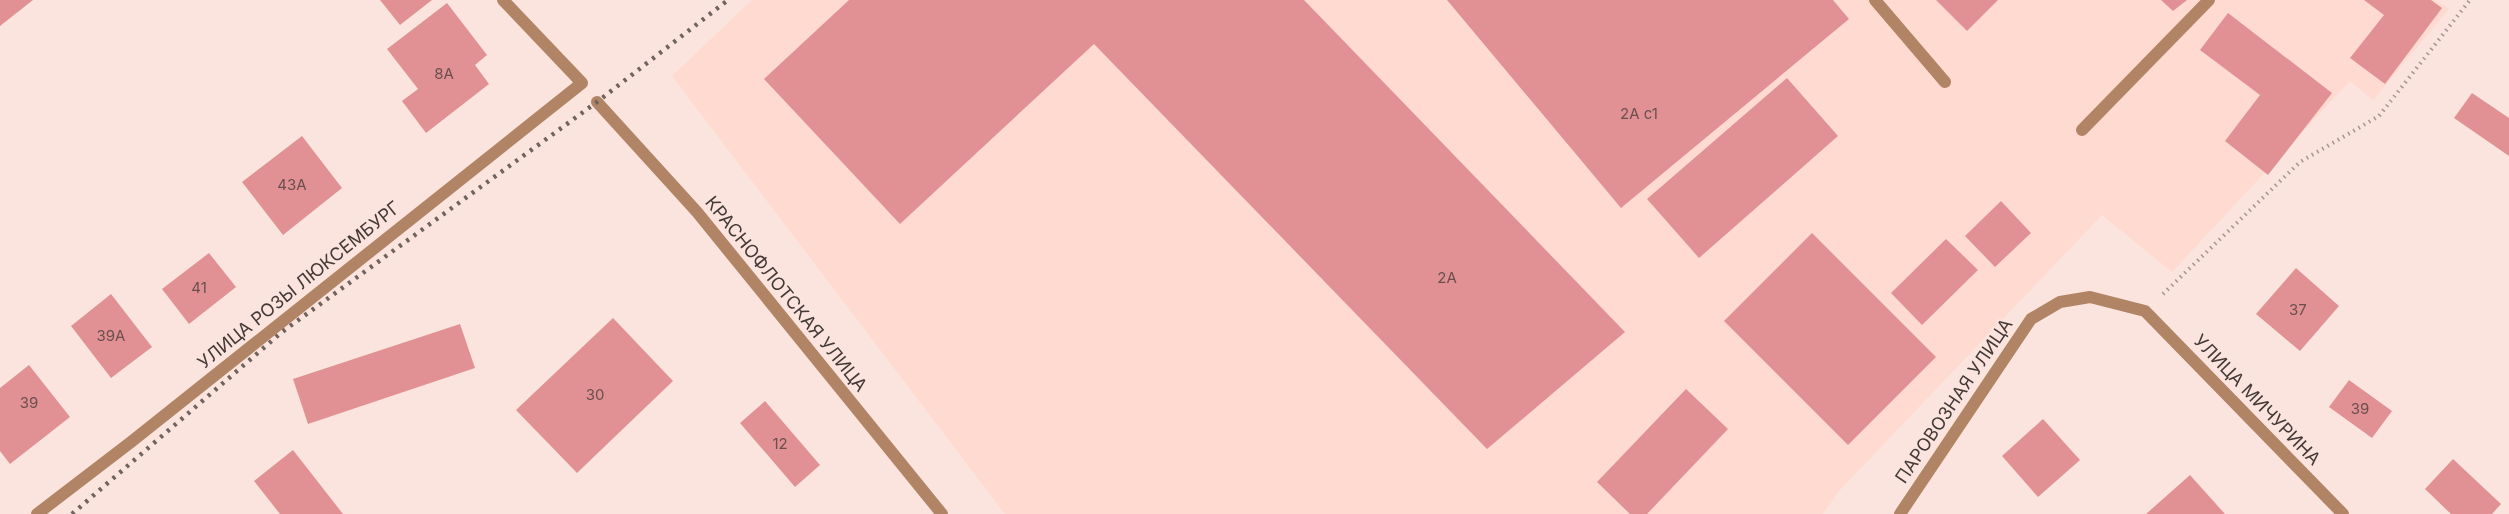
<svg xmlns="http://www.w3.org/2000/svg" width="2509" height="514" viewBox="0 0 2509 514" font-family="Inter,sans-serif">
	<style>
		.built { fill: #fedad0 }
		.building { fill: #e19194 }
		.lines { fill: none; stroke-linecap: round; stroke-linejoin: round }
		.path { stroke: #a5948f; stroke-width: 4; stroke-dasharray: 1.5 4.5; stroke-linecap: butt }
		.service { stroke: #b28466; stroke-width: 12 }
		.minor { stroke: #b28466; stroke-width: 12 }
		.rail { stroke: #70625e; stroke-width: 4.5; stroke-dasharray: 3 6; stroke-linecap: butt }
		.labels { text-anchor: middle; stroke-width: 4.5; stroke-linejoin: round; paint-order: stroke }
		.number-label { font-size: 15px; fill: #6b4f4e }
		.street-label { font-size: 18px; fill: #443936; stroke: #fbe4de }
	</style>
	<rect width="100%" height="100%" fill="#fbe4de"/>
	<path class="built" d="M752,0H2435L2449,9L2373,100L2350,81L2172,272L2102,215L1839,491L1823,514H1005L672,76Z"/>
	<path class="building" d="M0,0H33L0,26Z
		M380,0H432L400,25Z
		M849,0H1304L1625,332L1487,449L1094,44L900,224L764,79Z
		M1447,0H1833L1849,19L1621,208Z
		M1936,0H1998L1967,31Z
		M2161,0H2187L2173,11Z
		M2364,0H2431L2442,8L2385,84L2350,58L2384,15Z
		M447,3L487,55L475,65L489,84L426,133L402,101L418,89L387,49Z
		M2228,13L2332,93L2268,175L2225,141L2260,95L2200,50Z
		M1787,78L1838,136L1699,258L1647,199Z
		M2472,93L2509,118V156L2454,118Z
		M302,136L342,188L283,235L242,182Z
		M2001,201L2031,233L1995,267L1965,236Z
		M1812,233L1936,357L1848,445L1724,321Z
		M1946,239L1978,270L1922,325L1891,293Z
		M209,253L236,287L189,324L162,289Z
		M2296,268L2339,306L2300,351L2256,314Z
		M111,294L152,347L111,378L71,326Z
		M613,318L673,381L577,473L516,410Z
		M460,324L475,368L308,424L293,379Z
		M29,365L70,417L10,464L0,451V388Z
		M2349,380L2392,411L2372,438L2329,407Z
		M1686,389L1728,429L1647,514H1630L1597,482Z
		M765,401L820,465L795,487L740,423Z
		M2043,419L2080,460L2038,497L2002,456Z
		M293,450L343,514H280L254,481Z
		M2453,459L2501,504L2492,514H2451L2425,489Z
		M2190,475L2225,514H2146Z"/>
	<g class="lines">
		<path class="path" d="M2163,294L2300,162L2379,116L2470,0"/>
		<path class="service" d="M1875,0L1945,82
			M2082,130L2209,0"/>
		<path class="minor" d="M597,102L697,212L942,514
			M37,514L131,442L582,83L503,0
			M1900,514L2031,319L2060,302L2090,297L2145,311L2343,514"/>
		<path class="rail" d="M72,514L282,332L597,102L728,0"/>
	</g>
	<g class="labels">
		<g class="number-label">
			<text x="444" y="79">8А</text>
			<text x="1639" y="119">2А с1</text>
			<text x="292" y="190">43А</text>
			<text x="1447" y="283">2А</text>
			<text x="199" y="293">41</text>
			<text x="2298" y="315">37</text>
			<text x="111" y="341">39А</text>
			<text x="595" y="400">30</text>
			<text x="29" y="408">39</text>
			<text x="2360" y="414">39</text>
			<text x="780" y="449">12</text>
		</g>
		<g class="street-label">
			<text transform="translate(299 285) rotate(-39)" y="6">УЛИЦА РОЗЫ ЛЮКСЕМБУРГ</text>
			<text transform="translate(786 294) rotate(51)" y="6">КРАСНОФЛОТСКАЯ УЛИЦА</text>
			<text transform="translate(2257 400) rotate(46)" y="6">УЛИЦА МИЧУРИНА</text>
			<text transform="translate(1954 401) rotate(-56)" y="6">ПАРОВОЗНАЯ УЛИЦА</text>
		</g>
	</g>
</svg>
